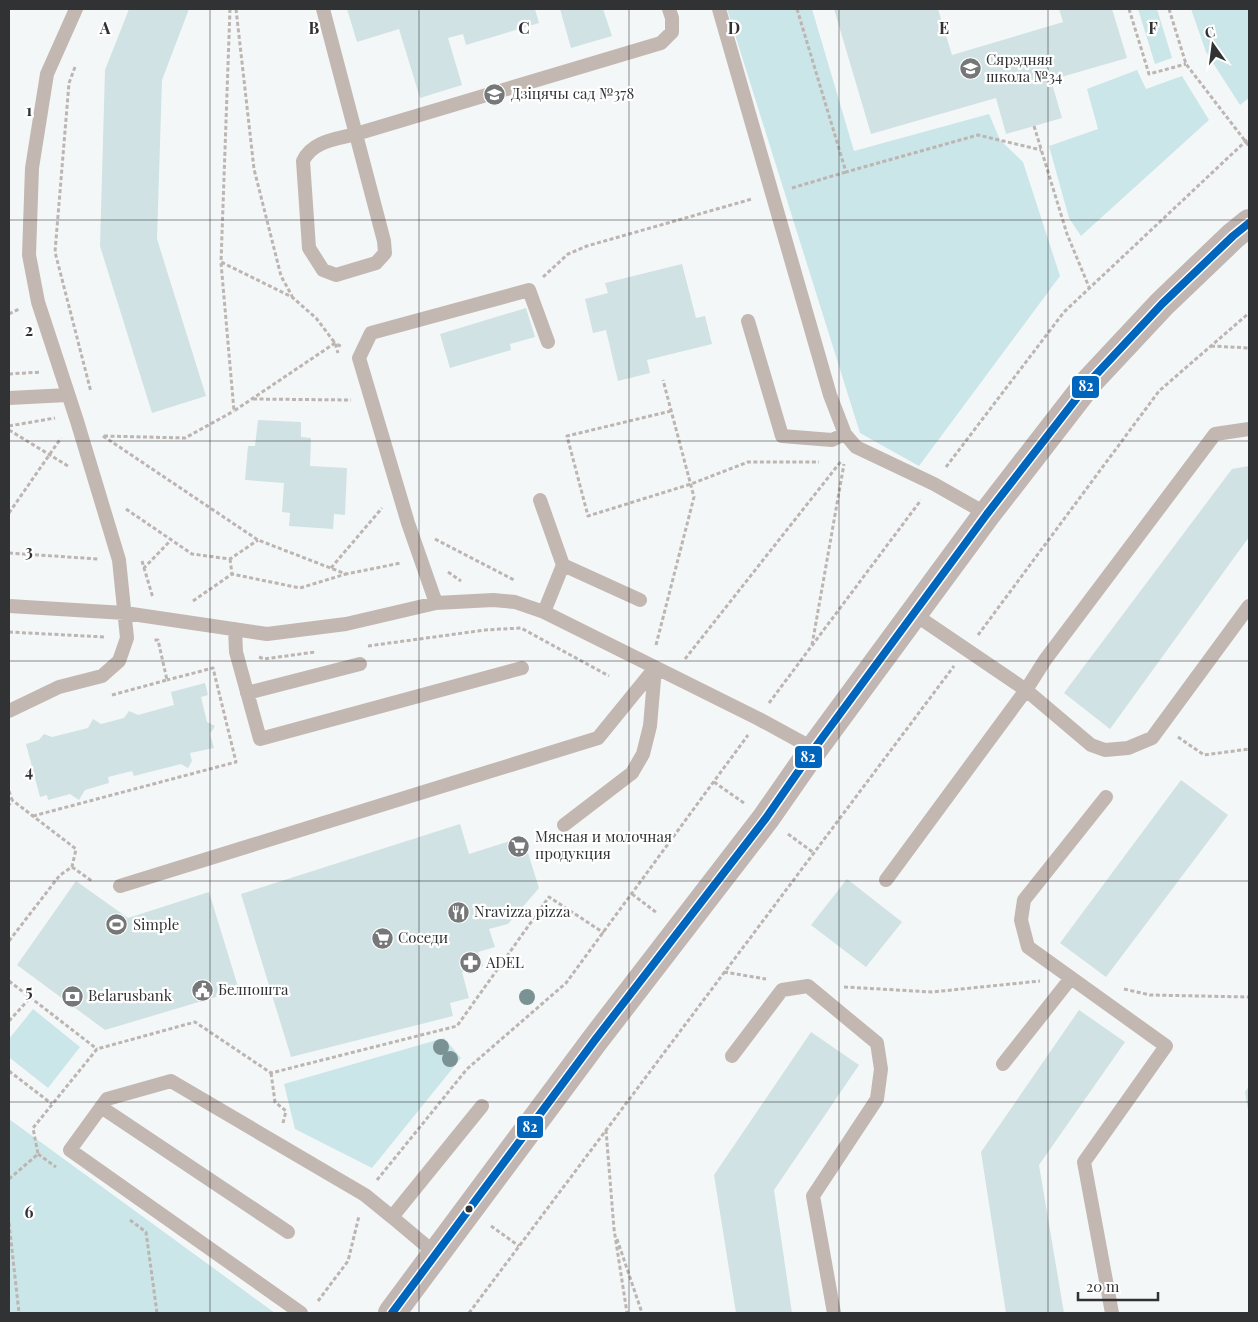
<svg xmlns="http://www.w3.org/2000/svg" width="1258" height="1322" viewBox="0 0 1258 1322" font-family="'Playfair Display',serif">
	<style>
		.green { fill: #cae6e9 }
		.building { fill: #d0e2e3 }
		.lines { fill: none; stroke-linecap: round; stroke-linejoin: round }
		.path { stroke: #bcb5b1; stroke-width: 3; stroke-dasharray: 4 2.5; stroke-linecap: butt }
		.service { stroke: #c3b7b2; stroke-width: 14 }
		.secondary { stroke: #c1b6b1; stroke-width: 28 }
		.bus-1-casing { stroke: #fff; stroke-width: 11 }
		.bus-1 { stroke: #0065bd; stroke-width: 8 }
		.tree { fill: #7a9294 }
		.grid { fill: none; stroke: #313233; stroke-width: 1; stroke-opacity: 0.55 }
		.bus-dot { fill: #313233; stroke: #fff; stroke-width: 2 }
		.labels { text-anchor: middle; stroke-width: 4.5; stroke-linejoin: round; paint-order: stroke }
		.poi-label { font-size: 15px; fill: #313233; stroke: #fff; text-anchor: start }
		.grid-label { font-size: 16px; text-anchor: middle; font-weight: bold; fill: #313233; stroke: #fff; stroke-width: 4.5; stroke-linejoin: round; paint-order: stroke }
		.line-badge { stroke: #fff; stroke-width: 2 }
		.badge-label { font-size: 14px; text-anchor: middle; font-weight: bold; fill: #fff }
	</style>
	<rect width="100%" height="100%" fill="#f4f7f7"/>
	<path class="green" d="M727,9H812L854,151L989,114L1000,140L1023,162L1060,276L919,466L860,433Z
		M1138,9H1157L1172,58L1155,64Z
		M1191,9H1249V98L1240,105L1206,52Z
		M1137,70L1146,89L1182,76L1209,120L1081,236L1069,218L1049,146L1098,129L1087,89Z
		M33,1009L80,1047L48,1088L10,1058L9,1039Z
		M444,1038L461,1058L372,1168L295,1129L284,1084Z
		M9,1119L275,1313H9Z"/>
	<path class="building" d="M129,9H189L162,80L157,239L206,396L152,413L100,246L105,70Z
		M347,9H535L539,23L466,45L463,34L448,38L462,85L420,98L399,29L357,42Z
		M560,9H603L612,36L571,48Z
		M834,9H938L952,55L1063,22L1059,9H1112L1127,58L1051,80L1062,118L1006,134L996,98L871,134Z
		M682,264L696,318L705,316L712,344L647,360L650,373L618,381L606,330L593,333L585,299L608,293L605,283Z
		M526,308L535,337L510,344L511,350L450,368L440,334Z
		M258,420L301,422V437L311,438L310,466L347,468L345,515L334,514L333,529L289,526L290,513L282,512L284,483L245,480L248,446H255Z
		M1249,466V537L1110,729L1064,693L1232,469Z
		M205,683L208,695L201,697L207,722L215,726L210,734L214,748L190,753L192,761L188,768L181,764L134,776L132,771L108,777L109,783L85,790L79,800L70,794L48,800L47,795L40,797L26,744L39,740L44,734L52,737L88,728L93,719L101,724L124,718L129,711L138,715L174,705L171,692Z
		M1181,780L1228,815L1106,977L1060,943Z
		M460,824L469,854L523,837L539,888L508,924L489,929L495,947L478,952L483,966L462,972L469,998L450,1003L453,1016L291,1057L241,894Z
		M847,879L902,922L866,967L811,925Z
		M76,881L128,918L209,892L239,990L105,1030L17,965Z
		M1079,1010L1125,1042L1039,1165L1064,1313H1006L981,1152Z
		M811,1032L859,1065L774,1190L792,1313H736L714,1175Z
		M1249,1086V1110H1248L1245,1092Z"/>
	<g class="lines">
		<path class="path" d="M230,9L221,262L292,297L316,318L335,343L338,353
			M236,9L254,169L281,276L292,296
			M797,9L846,172L978,135L1041,150
			M1129,9L1149,74L1186,64
			M1169,9L1186,64L1249,146
			M75,67L69,83L55,252L91,392
			M1034,126L1067,234L1089,287
			M792,188L846,172
			M221,263L234,411L335,343L342,347
			M543,277L568,254L587,246L752,199
			M9,314L19,309
			M1211,346L1249,348
			M9,374L41,372
			M253,399L351,400
			M671,411L567,436L588,516L691,484L748,462H819
			M9,426L55,418
			M9,430L68,466
			M103,436L258,540L346,574L401,563
			M104,436L185,438L234,411
			M946,467L1064,312L1249,138
			M126,509L192,554L230,559L258,540
			M9,513L61,438
			M435,539L514,580
			M9,553L98,559
			M230,559L232,574
			M142,561L153,598
			M143,568H144L171,540
			M331,568L382,508
			M448,572L461,581
			M193,601L232,574L300,588L346,574
			M9,632L105,637
			M978,635L1159,391L1249,313
			M656,645L694,497L663,380
			M812,645L844,464
			M368,646L485,630L521,628L609,676
			M259,657L264,659L315,652
			M685,659L842,460
			M112,695L167,680L158,640H154
			M769,703L921,500
			M1178,737L1204,755L1249,749
			M714,782L744,803
			M9,791L12,800L9,805
			M33,816L236,762L213,668L167,680
			M788,834L814,853
			M72,867L92,881
			M632,894L657,913
			M9,941L60,875L72,867L76,849L12,800
			M724,972L766,979
			M9,981L97,1049
			M844,987L932,992L1040,981
			M1124,989L1150,995L1249,997
			M9,1021L30,998
			M9,1071L52,1104
			M271,1073L275,1102L286,1111L283,1123
			M606,1130L614,1229L627,1313
			M38,1154L56,1167
			M9,1179L38,1154L33,1128L97,1049L195,1022L271,1073L457,1026L549,897L604,933
			M377,1180L467,1069L566,983L748,735
			M130,1220L146,1232L157,1313
			M9,1223L19,1313
			M491,1226L519,1246
			M617,1239L642,1313
			M318,1301L348,1261L359,1216
			M469,1313L954,666"/>
		<path class="service" d="M323,9L384,241L385,253L376,263L336,275L323,270L309,248L303,161C312,141 337,139 356,134L661,43L672,32V18L669,9
			M719,9L830,395L845,434L856,447L934,484L987,514
			M748,321L782,436L832,440L845,434
			M9,398L68,395
			M540,500L563,565L544,612
			M563,565L640,600
			M436,603L408,523L359,358L371,333L529,290L548,342
			M9,606L125,613L267,634L346,624L436,603L493,600L515,602L544,612L759,719L814,749
			M914,614L1026,690L1091,745L1105,750L1128,748L1152,738L1249,606
			M235,629L236,652L260,739L522,668
			M247,693L360,664
			M9,711L59,687L102,676L119,661L127,638L119,560L77,421L38,302L29,255L32,168L47,74L76,9
			M1106,797L1024,900L1021,920L1028,947L1166,1046L1084,1162L1112,1313
			M564,825L632,773L643,754L650,726L655,668
			M886,880L1026,690L1045,660L1215,434L1249,429
			M120,886L598,738L655,668
			M732,1056L782,990L808,986L877,1043L881,1069L877,1099L813,1196L834,1313
			M1003,1064L1071,978
			M101,1107L288,1232
			M436,1254L392,1217L482,1106
			M301,1313L70,1150L107,1099L171,1081L365,1195L392,1217"/>
		<path class="secondary" d="M392,1313L595,1040L766,818L814,749L987,514L1090,381L1162,304L1233,236L1249,223"/>
		<defs>
			<path id="bus-1" d="M392,1313L595,1040L766,818L814,749L987,514L1090,381L1162,304L1233,236L1249,223"/>
		</defs>
		<use href="#bus-1" class="bus-1-casing"/>
		<use href="#bus-1" class="bus-1"/>
	</g>
	<g class="tree">
		<circle cx="527" cy="997" r="8"/>
		<circle cx="441" cy="1047" r="8"/>
		<circle cx="450" cy="1059" r="8"/>
	</g>
	<path class="grid" d="M210,9V1313M419,9V1313M629,9V1313M839,9V1313M1048,9V1313M9,220H1249M9,441H1249M9,661H1249M9,881H1249M9,1102H1249"/>
	<defs>
		<symbol id="school-disc" viewBox="-11 -11 22 22"><circle r="9.5" fill="#757778" stroke="#fff"/><path d="M0-5L7-2L0 1L-7-2ZM-4 1L0 2.5L4 1V4Q0 6-4 4Z" fill="#fff"/></symbol>
		<symbol id="supermarket-disc" viewBox="-11 -11 22 22"><circle r="9.5" fill="#757778" stroke="#fff"/><path d="M-6-5.5h2.5l.6 2H6L4.5 2H-2.5L-4.4-4H-6ZM-1.5 3.2a1.3 1.3 0 1 0 .1 0ZM3 3.2a1.3 1.3 0 1 0 .1 0Z" fill="#fff"/></symbol>
		<symbol id="restaurant-disc" viewBox="-11 -11 22 22"><circle r="9.5" fill="#757778" stroke="#fff"/><path d="M-5-6h1v4h1v-4h1v4h1v-4h1v5L-1.5 .5V6h-2V.5L-5-1ZM5-6V6H3V1.5H1.5Q1.5-4 5-6Z" fill="#fff"/></symbol>
		<symbol id="stadium-disc" viewBox="-11 -11 22 22"><circle r="9.5" fill="#757778" stroke="#fff"/><path d="M0-5a6.5 5 0 1 0 0 10a6.5 5 0 1 0 0-10ZM-3.5-1.8h7v3.6h-7Z" fill="#fff"/></symbol>
		<symbol id="pharmacy-disc" viewBox="-11 -11 22 22"><circle r="9.5" fill="#757778" stroke="#fff"/><path d="M-2-6h4v4h4v4h-4v4h-4v-4h-4v-4h4Z" fill="#fff"/></symbol>
		<symbol id="civic-disc" viewBox="-11 -11 22 22"><circle r="9.5" fill="#757778" stroke="#fff"/><path d="M-.6-6.5H3V-4.5H.6V-3L4-1V1h2V6H-6V1h2V-1L-.6-3ZM-1.2 2.5V6h2.4V2.5Z" fill="#fff"/></symbol>
		<symbol id="bank-disc" viewBox="-11 -11 22 22"><circle r="9.5" fill="#757778" stroke="#fff"/><path d="M-6-4H6V4H-6ZM0-2.3a2.3 2.3 0 1 0 0 4.6a2.3 2.3 0 1 0 0-4.6Z" fill="#fff"/></symbol>
	</defs>
	<g fill-rule="evenodd">
		<use href="#school-disc" x="958" y="56" width="25" height="25"/>
		<use href="#school-disc" x="482" y="82" width="25" height="25"/>
		<use href="#supermarket-disc" x="506" y="834" width="25" height="25"/>
		<use href="#restaurant-disc" x="446" y="900" width="25" height="25"/>
		<use href="#stadium-disc" x="104" y="912" width="25" height="25"/>
		<use href="#supermarket-disc" x="370" y="926" width="25" height="25"/>
		<use href="#pharmacy-disc" x="458" y="950" width="25" height="25"/>
		<use href="#civic-disc" x="190" y="978" width="25" height="25"/>
		<use href="#bank-disc" x="60" y="984" width="25" height="25"/>
	</g>
	<circle class="bus-dot" cx="469" cy="1209" r="4.5"/>
	<g class="labels">
		<g class="poi-label">
			<text x="986" y="65">Сярэдняя<tspan x="986" dy="17">школа №34</tspan></text>
			<text x="511" y="99">Дзіцячы сад №378</text>
			<text x="535" y="842">Мясная и молочная<tspan x="535" dy="17">продукция</tspan></text>
			<text x="474" y="917">Nravizza pizza</text>
			<text x="133" y="930">Simple</text>
			<text x="398" y="943">Соседи</text>
			<text x="486" y="968">ADEL</text>
			<text x="218" y="995">Белпошта</text>
			<text x="88" y="1001">Belarusbank</text>
		</g>
	</g>
	<g class="grid-label">
		<text x="105" y="34">A</text>
		<text x="314" y="34">B</text>
		<text x="524" y="34">C</text>
		<text x="734" y="34">D</text>
		<text x="944" y="34">E</text>
		<text x="1153" y="34">F</text>
		<text x="29" y="116">1</text>
		<text x="29" y="336">2</text>
		<text x="29" y="557">3</text>
		<text x="29" y="777">4</text>
		<text x="29" y="997">5</text>
		<text x="29" y="1218">6</text>
	</g>
	<g class="line-badge">
		<rect x="1071" y="375" width="29" height="24" rx="5" fill="#0065bd"/>
		<rect x="794" y="745" width="29" height="24" rx="5" fill="#0065bd"/>
		<rect x="516" y="1115" width="28" height="24" rx="5" fill="#0065bd"/>
	</g>
	<g class="badge-label">
		<text x="1086" y="391">82</text>
		<text x="808" y="762">82</text>
		<text x="530" y="1132">82</text>
	</g>
	<rect width="1258" height="1322" fill="none" stroke="#313233" stroke-width="20"/>
	<g transform="translate(1213 45) rotate(346)" stroke="#ffffff" stroke-width="4" paint-order="stroke">
	<path d="M0-4L9 19L0 12L-9 19Z" fill="#313233"/>
	<text y="-8" font-size="14" font-weight="bold" text-anchor="middle" fill="#313233">С</text>
	</g>
	<path d="M1078 1292v8h80v-8" fill="none" stroke="#313233" stroke-width="2.5"/>
	<text x="1086" y="1292" font-size="15" fill="#313233" stroke="#ffffff" stroke-width="4" paint-order="stroke">20 m</text>
</svg>
